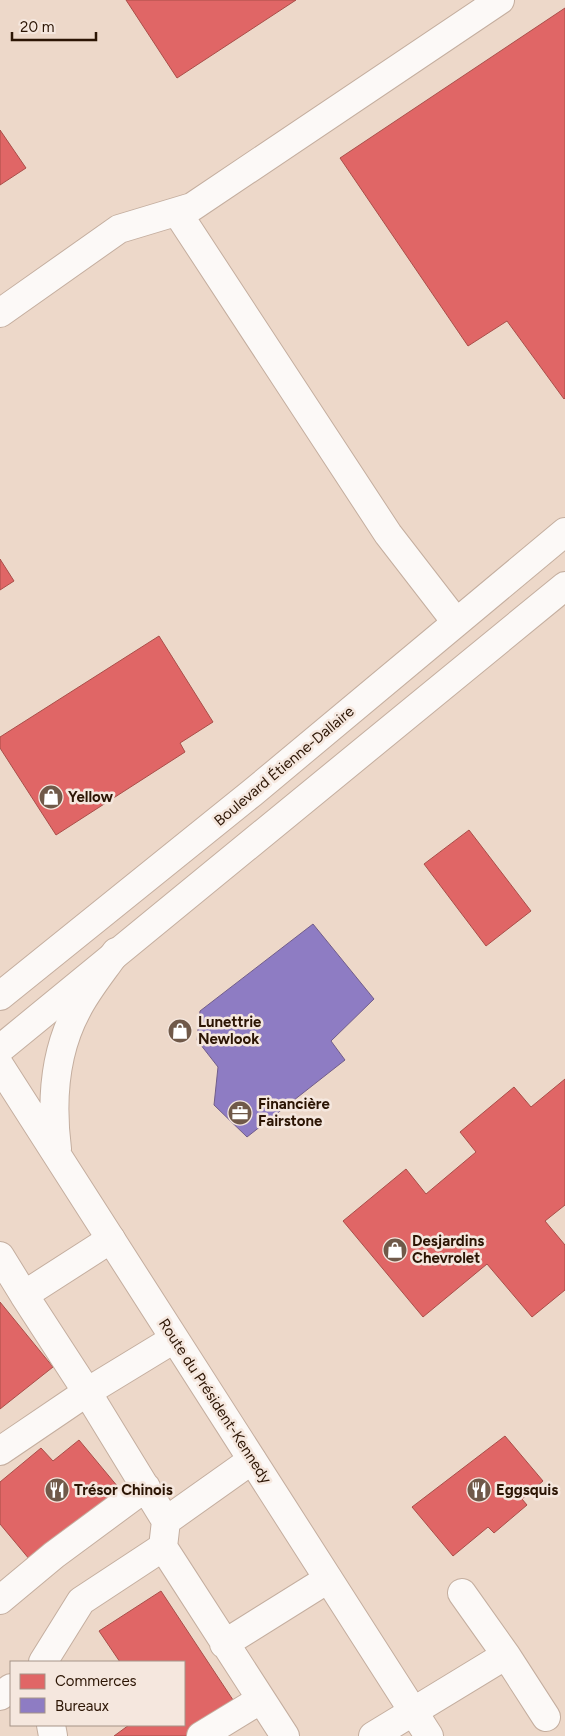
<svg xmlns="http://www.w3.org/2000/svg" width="565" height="1736" viewBox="0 0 565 1736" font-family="Figtree,sans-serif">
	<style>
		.shops { fill: #e06666; stroke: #aa4e49 }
		.offices { fill: #8e7cc3; stroke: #715d8a }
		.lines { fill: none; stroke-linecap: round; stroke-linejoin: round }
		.minor-casing { stroke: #c4ae9f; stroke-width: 30 }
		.major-casing { stroke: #c4ae9f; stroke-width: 30 }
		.minor { stroke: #fcf9f7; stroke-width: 28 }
		.major { stroke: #fcf9f7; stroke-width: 28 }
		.labels { text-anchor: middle; stroke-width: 5; stroke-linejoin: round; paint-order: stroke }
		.street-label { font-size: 15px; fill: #2c1504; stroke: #f5e7de }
		.poi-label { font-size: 15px; font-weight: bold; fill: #2c1504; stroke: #f5e7de; text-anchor: start }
	</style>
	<rect width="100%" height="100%" fill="#edd8c9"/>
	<path class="shops" d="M126,0H296L177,78Z
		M565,8V398L564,399L507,321L468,346L340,158Z
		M0,130L26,168L0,185Z
		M0,559L14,581L0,590Z
		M159,636L213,722L180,743L185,752L56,835L0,748V737Z
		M469,830L531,911L486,946L424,864Z
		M565,1079V1205L545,1221L565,1245V1290L532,1317L487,1264L423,1317L343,1221L406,1169L426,1194L476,1152L460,1132L514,1087L531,1107Z
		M0,1302L53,1367L0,1409Z
		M505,1436L543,1481L522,1499L527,1505L494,1533L488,1527L453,1556L412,1507Z
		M79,1440L123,1493L35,1566L0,1524V1482L41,1448L53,1461Z
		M161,1591L239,1709L197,1736H114L129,1725H184V1662H120L99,1631Z"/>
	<path class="offices" d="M313,924L374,999L331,1041L345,1060L247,1137L214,1105L218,1067L197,1040L200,1011Z"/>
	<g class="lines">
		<defs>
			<path id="minor" d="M177,212L388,534L456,622
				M0,313L119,229L192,207L500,0
				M0,996L252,793L565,532
				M0,1049L565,586
				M0,1256L24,1295L111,1239
				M24,1295L87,1392L174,1339
				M0,1451L87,1392L166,1521L252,1460
				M166,1521L163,1547L285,1736
				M462,1593L506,1655L546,1717
				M0,1600L54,1555L146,1487
				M224,1644L328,1579
				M43,1662L81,1601L163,1547
				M0,1696L11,1688
				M51,1725L53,1736
				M201,1736L260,1700
				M373,1736L506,1655"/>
			<path id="major" d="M0,1066L429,1736
				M57,1149C51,1101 54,1053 77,1010C87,990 103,971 116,952"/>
		</defs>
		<use href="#minor" class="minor-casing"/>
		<use href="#major" class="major-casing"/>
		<use href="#minor" class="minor"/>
		<use href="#major" class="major"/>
	</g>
	<defs>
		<symbol id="shop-disc" viewBox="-11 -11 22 22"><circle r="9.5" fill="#705949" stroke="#f5e7de"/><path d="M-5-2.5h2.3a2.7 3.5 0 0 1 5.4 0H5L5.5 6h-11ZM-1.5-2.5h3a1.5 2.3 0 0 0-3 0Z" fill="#fff"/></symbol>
		<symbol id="office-disc" viewBox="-11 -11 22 22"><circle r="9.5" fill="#705949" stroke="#f5e7de"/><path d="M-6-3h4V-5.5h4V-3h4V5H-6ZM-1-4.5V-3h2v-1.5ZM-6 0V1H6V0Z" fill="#fff"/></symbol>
		<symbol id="restaurant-disc" viewBox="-11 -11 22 22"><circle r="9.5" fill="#705949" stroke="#f5e7de"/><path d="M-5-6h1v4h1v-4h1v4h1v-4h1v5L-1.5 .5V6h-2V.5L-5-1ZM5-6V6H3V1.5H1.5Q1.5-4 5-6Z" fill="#fff"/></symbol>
	</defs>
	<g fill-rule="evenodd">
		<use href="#shop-disc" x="37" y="783" width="28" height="28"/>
		<use href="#shop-disc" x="166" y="1017" width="28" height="28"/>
		<use href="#office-disc" x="226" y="1099" width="28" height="28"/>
		<use href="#shop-disc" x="381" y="1236" width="28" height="28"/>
		<use href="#restaurant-disc" x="43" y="1476" width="28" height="28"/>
		<use href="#restaurant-disc" x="465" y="1476" width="28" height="28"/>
	</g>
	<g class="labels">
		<g class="street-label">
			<text transform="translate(284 766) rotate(-40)" y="5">Boulevard Étienne-Dallaire</text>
			<text transform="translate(215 1401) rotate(57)" y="5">Route du Président-Kennedy</text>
		</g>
		<g class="poi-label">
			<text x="68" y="802">Yellow</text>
			<text x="198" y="1027">Lunettrie<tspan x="198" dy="17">Newlook</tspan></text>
			<text x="258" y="1109">Financière<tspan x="258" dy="17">Fairstone</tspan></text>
			<text x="412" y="1246">Desjardins<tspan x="412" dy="17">Chevrolet</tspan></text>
			<text x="74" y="1495">Trésor Chinois</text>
			<text x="496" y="1495">Eggsquis</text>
		</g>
	</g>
	<rect x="10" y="1661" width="175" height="65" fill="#f5e7de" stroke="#a59387"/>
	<rect x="20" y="1674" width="25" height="15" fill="#e06666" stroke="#a59387"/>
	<text x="55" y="1686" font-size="15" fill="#2c1504">Commerces</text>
	<rect x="20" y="1698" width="25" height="15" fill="#8e7cc3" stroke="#a59387"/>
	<text x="55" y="1711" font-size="15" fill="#2c1504">Bureaux</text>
	<path d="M12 32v8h84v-8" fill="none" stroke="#2c1504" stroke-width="2.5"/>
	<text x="20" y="32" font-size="15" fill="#2c1504" stroke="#f5e7de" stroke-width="4" paint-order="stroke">20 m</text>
</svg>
